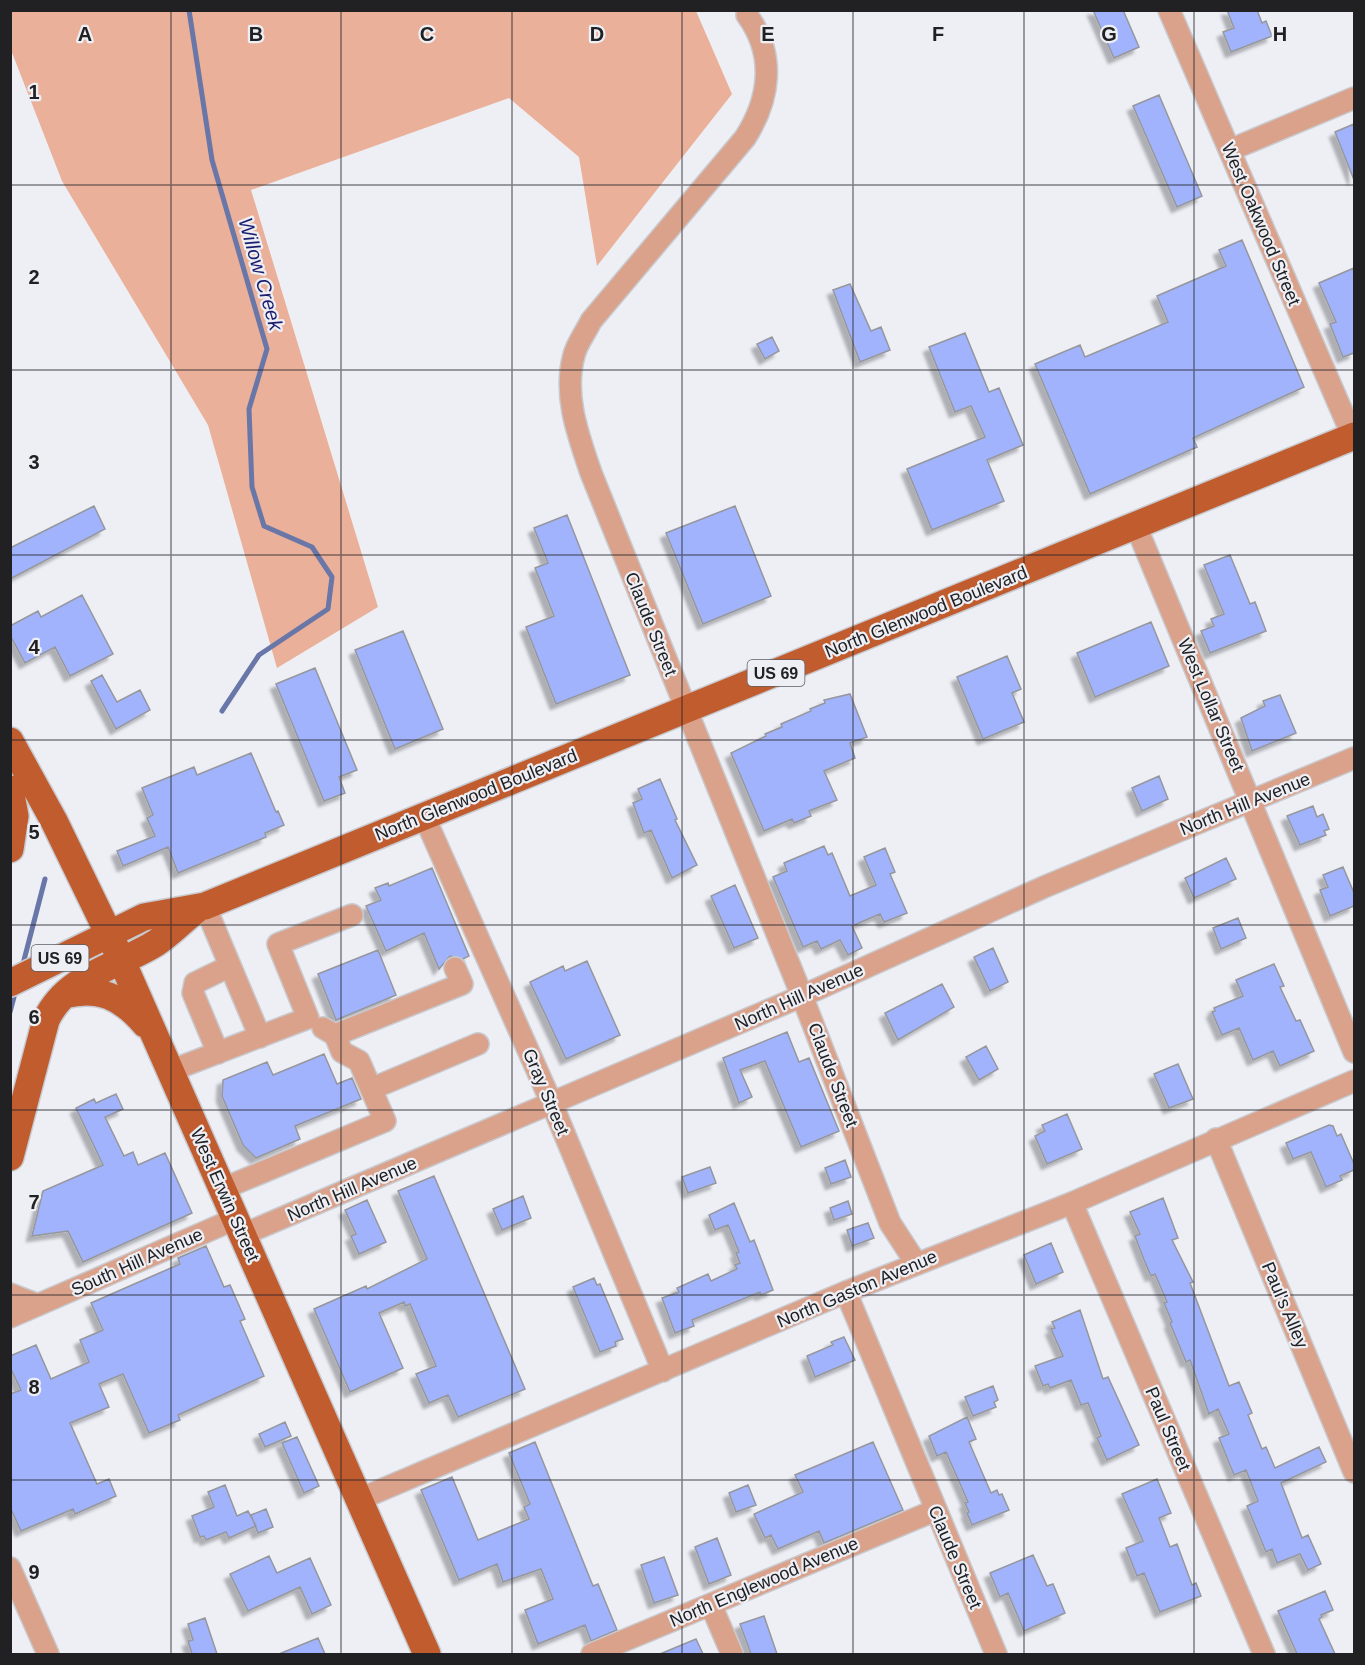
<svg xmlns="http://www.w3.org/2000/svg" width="1365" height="1665" viewBox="0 0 1365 1665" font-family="Arial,sans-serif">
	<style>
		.green { fill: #eab099 }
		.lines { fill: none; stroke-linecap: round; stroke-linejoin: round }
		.stream { stroke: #6976a8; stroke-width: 5 }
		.building { fill: #a0b3fc; stroke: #96979d; stroke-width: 1.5; filter: url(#shadow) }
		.minor-casing { stroke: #c8cacf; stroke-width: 24 }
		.major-casing { stroke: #c8cacf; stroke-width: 30 }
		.minor { stroke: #dba28b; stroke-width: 21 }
		.major { stroke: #c15c2f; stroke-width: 27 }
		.grid { fill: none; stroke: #212124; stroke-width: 1.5; stroke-opacity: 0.55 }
		.labels { text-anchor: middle; stroke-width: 4.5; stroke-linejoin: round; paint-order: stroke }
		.shield { fill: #edeff5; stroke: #5e5f63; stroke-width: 1.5 }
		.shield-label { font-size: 16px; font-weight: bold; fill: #212124 }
		.street-label { font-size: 18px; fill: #212124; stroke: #edeff5 }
		.water-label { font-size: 20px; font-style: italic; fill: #1a1c6e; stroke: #edeff5 }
		.grid-label { font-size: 20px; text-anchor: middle; font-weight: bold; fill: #212124; stroke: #edeff5; stroke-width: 4.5; stroke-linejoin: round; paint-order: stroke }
	</style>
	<defs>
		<filter id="shadow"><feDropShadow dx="-5.5" dy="5.5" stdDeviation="1.5" flood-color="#0004"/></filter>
	</defs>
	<rect width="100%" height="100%" fill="#edeff5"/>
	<path class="green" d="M11,10L696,11L732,94L597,266L579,157L509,98L251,190L378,607L277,668L208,425L62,181L11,50Z"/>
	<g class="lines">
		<path class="stream" d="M189,10L212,160L267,349L249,409L252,487L264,526L312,547L332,577L328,609L259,655L222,711
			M23,964L45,879
			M10,1012L14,997"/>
	</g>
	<path class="building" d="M1093,10H1123L1139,47L1114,58Z
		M1227,10H1257L1262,23L1266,21L1272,36L1231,52L1223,32L1234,28Z
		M1159,95L1202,196L1177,207L1133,106Z
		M1354,124V180L1335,132Z
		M1242,240L1304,387L1193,438L1197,447L1090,494L1035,364L1080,345L1085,357L1168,322L1157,296L1226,266L1219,250Z
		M1354,268V353L1343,357L1330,324L1336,322L1319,283Z
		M850,284L871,331L881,327L890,350L860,362L833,290Z
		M965,333L989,392L999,388L1023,445L987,460L1004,501L932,530L907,469L985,437L971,406L955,412L929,347Z
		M772,337L779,351L765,359L757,344Z
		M94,506L105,529L10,579V548Z
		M735,506L771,596L703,624L666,533Z
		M567,515L630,675L556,704L526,627L554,616L535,568L548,563L534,528Z
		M1230,555L1250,604L1255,602L1266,631L1210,653L1201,631L1214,626L1211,619L1224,614L1204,565Z
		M82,595L113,654L70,676L55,647L25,663L10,635V626L38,611L41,617Z
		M1151,622L1169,666L1095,697L1077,653Z
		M403,631L443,729L395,749L355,650Z
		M1007,656L1021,689L1012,693L1024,722L983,739L957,677Z
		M315,668L357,770L339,777L345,793L324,801L276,684Z
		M102,675L117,702L140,690L150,710L116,729L91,681Z
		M850,694L867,737L850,743L855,758L824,771L837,800L809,811L811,816L794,823L792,819L764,831L731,753L766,736L765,734L782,727L781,724L811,711L810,709L825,703L824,700Z
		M1280,695L1296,733L1252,751L1241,718L1265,706L1263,701Z
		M251,753L276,812L278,811L284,825L265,833L266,837L178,873L168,847L123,866L117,851L155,836L147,818L153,815L142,788L194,767L197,775Z
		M1159,776L1168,799L1142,811L1132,788Z
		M660,779L677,819L675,820L697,865L672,878L651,830L644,833L633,803L642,799L638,789Z
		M1313,806L1317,817L1323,814L1329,829L1324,831L1326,835L1300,845L1287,816Z
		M824,846L828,855L832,853L850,896L876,885L864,857L885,848L895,872L890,874L907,913L884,922L880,914L852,926L862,948L848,955L840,940L821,949L817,941L803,947L773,877L787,871L784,863Z
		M1226,858L1236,879L1194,898L1185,878Z
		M1343,867L1354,893V906L1330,916L1320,890L1328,887L1323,875Z
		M432,868L469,956L463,959L450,956L439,969L424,933L386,951L366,906L381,900L375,888L388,883L389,886Z
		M735,885L758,938L734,948L711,896Z
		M1238,918L1246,938L1221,949L1213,928Z
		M993,948L1008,982L990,991L974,957Z
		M378,950L396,995L336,1020L318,974Z
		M587,961L620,1035L566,1059L530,982L563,966L565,971Z
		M1274,964L1284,986L1280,987L1296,1021L1300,1020L1314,1051L1280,1066L1273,1051L1253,1060L1239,1028L1222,1035L1212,1012L1215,1011L1214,1008L1243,996L1236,980Z
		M942,984L954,1007L898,1040L885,1013Z
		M787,1032L799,1062L809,1058L839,1131L801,1147L765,1061L740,1070L752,1097L739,1103L723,1058Z
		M986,1046L998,1069L979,1080L966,1057Z
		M324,1054L337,1084L352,1078L361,1099L295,1126L300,1139L256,1158L243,1145L222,1096L223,1080L267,1062L273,1075Z
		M1178,1064L1193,1099L1169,1108L1154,1074Z
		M116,1094L123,1109L105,1117L124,1156L133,1152L138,1165L165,1153L192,1213L83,1262L68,1231L32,1236L43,1191L103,1165L76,1108L94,1099L96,1103Z
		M1067,1114L1082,1149L1047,1164L1035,1136L1045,1131L1042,1125Z
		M1329,1125L1333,1126L1337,1136L1341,1134L1354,1164V1170L1340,1176L1342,1180L1326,1187L1311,1152L1293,1159L1286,1143Z
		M845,1160L851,1177L831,1184L825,1168Z
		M710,1167L716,1183L688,1193L682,1177Z
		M434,1176L525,1389L458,1417L448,1395L429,1403L416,1374L436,1366L410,1304L405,1306L404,1302L379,1313L403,1368L350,1392L314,1309L366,1286L367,1289L427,1259L398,1191Z
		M523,1196L531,1218L502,1230L493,1209Z
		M1163,1198L1178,1238L1172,1240L1193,1282L1190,1283L1229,1386L1239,1382L1252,1413L1248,1415L1262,1449L1266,1447L1275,1468L1319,1447L1326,1462L1281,1483L1302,1538L1308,1535L1321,1564L1308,1570L1300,1554L1277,1563L1272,1549L1266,1552L1247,1506L1258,1501L1246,1470L1234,1475L1219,1438L1229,1434L1218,1409L1209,1414L1190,1360L1186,1362L1170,1323L1172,1322L1164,1303L1167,1302L1155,1274L1151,1276L1144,1260L1135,1236L1140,1234L1130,1212Z
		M367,1200L386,1242L359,1254L351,1236L356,1234L345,1210Z
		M848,1201L852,1214L834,1220L830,1208Z
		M734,1203L750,1242L754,1240L773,1290L761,1295L760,1292L692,1320L694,1326L675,1333L662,1298L679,1292L677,1288L708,1274L711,1281L737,1269L735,1265L740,1263L736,1253L739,1252L728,1225L715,1230L709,1215Z
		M868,1223L874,1238L852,1246L847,1230Z
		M1051,1243L1063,1272L1036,1284L1024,1255Z
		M206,1246L224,1287L230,1285L245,1319L240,1321L264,1376L178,1415L180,1420L149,1433L123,1374L99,1384L109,1407L70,1423L97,1484L109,1479L116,1496L75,1514L73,1509L21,1531L10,1507V1394L21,1390L10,1367V1356L36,1345L51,1379L89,1362L80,1340L103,1330L91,1303L180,1264L178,1258Z
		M594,1278L597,1285L600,1284L623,1339L615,1342L616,1346L600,1352L573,1287Z
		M1080,1310L1103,1379L1108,1377L1139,1445L1107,1460L1097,1438L1101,1436L1088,1403L1081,1405L1071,1380L1050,1388L1048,1384L1043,1386L1035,1366L1063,1356L1051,1329L1055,1328L1052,1322Z
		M844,1337L855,1360L815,1377L807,1356L833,1345L831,1342Z
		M993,1386L998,1400L994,1402L996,1407L973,1416L965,1397Z
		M967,1417L976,1439L969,1442L991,1493L997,1490L999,1495L1002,1494L1009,1510L972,1525L967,1513L969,1512L965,1503L968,1502L946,1452L937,1456L929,1436Z
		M285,1422L291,1436L265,1447L259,1434Z
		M297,1437L319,1486L304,1493L282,1443Z
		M535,1442L593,1586L598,1584L617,1630L591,1641L585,1625L538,1644L525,1610L553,1599L541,1569L503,1582L497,1564L459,1580L421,1490L452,1477L478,1540L529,1519L524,1507L530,1504L509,1453Z
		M873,1442L903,1510L824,1543L819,1531L778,1549L771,1535L765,1538L754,1514L803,1492L795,1475Z
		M1157,1479L1171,1513L1159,1518L1170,1547L1177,1544L1192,1585L1196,1583L1201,1596L1160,1612L1144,1573L1137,1576L1126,1548L1143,1541L1122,1494Z
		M225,1485L237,1516L248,1511L256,1526L229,1538L226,1532L206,1540L204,1536L200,1537L192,1516L214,1507L208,1492Z
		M748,1485L756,1505L736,1512L729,1493Z
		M266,1509L273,1527L258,1533L251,1515Z
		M717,1538L731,1575L709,1584L695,1547Z
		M1033,1555L1047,1586L1053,1584L1065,1613L1024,1631L1008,1593L1000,1597L990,1573Z
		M269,1556L277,1573L310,1558L331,1605L312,1614L300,1587L248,1611L230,1574Z
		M664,1557L678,1595L654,1603L641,1565Z
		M1325,1591L1333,1610L1321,1615L1322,1617L1319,1619L1335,1654H1297L1278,1611Z
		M764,1616L777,1654H751L740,1624Z
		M205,1618L217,1654H192L188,1641L193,1640L188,1624Z
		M318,1638L325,1654H279Z
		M696,1639L703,1654H660Z"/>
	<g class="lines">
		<defs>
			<path id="minor" d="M1169,10L1353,437
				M747,15C776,55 770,99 745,138L591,321C586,332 577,343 574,355C563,395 578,435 591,473L802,996L890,1223L916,1263
				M1230,150L1354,98
				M1136,526L1354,1052
				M424,816L552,1104L663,1371
				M205,906L260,1037
				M323,1028L335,1035L462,984L455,968
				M218,1053L193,993L195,983L230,966
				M170,1071L308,1018L278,944L352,915
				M371,1089L478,1044
				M1216,1139L1354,1472
				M222,1189L385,1121L359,1061L342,1052L335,1035
				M1072,1203L1264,1654
				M242,1235L802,996L1044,887L1354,758
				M846,1292L996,1654
				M10,1294L38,1305
				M10,1317L235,1219
				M360,1499L846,1292L1072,1203L1354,1081
				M10,1568L48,1654
				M711,1605L732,1654
				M592,1654L936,1510"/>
			<path id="major" d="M10,741L54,821L121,959L427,1654
				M10,789L15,816L10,849
				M10,983L144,917L205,906L1354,436
				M64,995C99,986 122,997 145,1024
				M10,1157L46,1020C67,975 118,967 156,943C170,934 183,920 196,910"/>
		</defs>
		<use href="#minor" class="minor-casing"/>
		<use href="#major" class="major-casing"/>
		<use href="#minor" class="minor"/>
		<use href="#major" class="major"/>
	</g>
	<path class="grid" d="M171,10V1654M341,10V1654M512,10V1654M682,10V1654M853,10V1654M1024,10V1654M1194,10V1654M10,185H1354M10,370H1354M10,555H1354M10,740H1354M10,925H1354M10,1110H1354M10,1295H1354M10,1480H1354"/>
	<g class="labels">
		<g class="shield">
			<rect x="747.5" y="660" width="57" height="26" rx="4.5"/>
			<rect x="31.5" y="945" width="57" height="26" rx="4.5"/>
		</g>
		<g class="shield-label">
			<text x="776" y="679">US 69</text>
			<text x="60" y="964">US 69</text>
		</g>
		<g class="street-label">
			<text transform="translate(1261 224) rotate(67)" y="6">West Oakwood Street</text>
			<text transform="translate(926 612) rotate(-22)" y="6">North Glenwood Boulevard</text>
			<text transform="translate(651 624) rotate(68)" y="6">Claude Street</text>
			<text transform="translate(1211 705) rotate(67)" y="6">West Lollar Street</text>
			<text transform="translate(476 795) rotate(-22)" y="6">North Glenwood Boulevard</text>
			<text transform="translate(1245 804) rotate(-22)" y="6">North Hill Avenue</text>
			<text transform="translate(799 997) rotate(-24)" y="6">North Hill Avenue</text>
			<text transform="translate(833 1075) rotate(69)" y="6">Claude Street</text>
			<text transform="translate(546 1092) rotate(67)" y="6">Gray Street</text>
			<text transform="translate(352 1189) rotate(-23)" y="6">North Hill Avenue</text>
			<text transform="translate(225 1195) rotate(66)" y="6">West Erwin Street</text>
			<text transform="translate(137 1262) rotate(-24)" y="6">South Hill Avenue</text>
			<text transform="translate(857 1289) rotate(-23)" y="6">North Gaston Avenue</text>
			<text transform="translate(1285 1305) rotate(67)" y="6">Paul's Alley</text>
			<text transform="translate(1168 1429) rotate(67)" y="6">Paul Street</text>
			<text transform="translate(955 1557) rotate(67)" y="6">Claude Street</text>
			<text transform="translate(764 1582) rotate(-23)" y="6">North Englewood Avenue</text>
		</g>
		<g class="water-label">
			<text transform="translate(261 274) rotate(74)" y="7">Willow Creek</text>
		</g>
	</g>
	<g class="grid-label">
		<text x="85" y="41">A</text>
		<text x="256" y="41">B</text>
		<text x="427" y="41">C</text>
		<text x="597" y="41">D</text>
		<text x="768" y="41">E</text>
		<text x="938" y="41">F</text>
		<text x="1109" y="41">G</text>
		<text x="1280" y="41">H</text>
		<text x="34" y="99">1</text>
		<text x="34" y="284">2</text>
		<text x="34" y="469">3</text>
		<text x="34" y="654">4</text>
		<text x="34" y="839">5</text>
		<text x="34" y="1024">6</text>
		<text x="34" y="1209">7</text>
		<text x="34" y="1394">8</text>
		<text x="34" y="1579">9</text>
	</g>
	<rect width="1365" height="1665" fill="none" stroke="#212124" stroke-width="24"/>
</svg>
